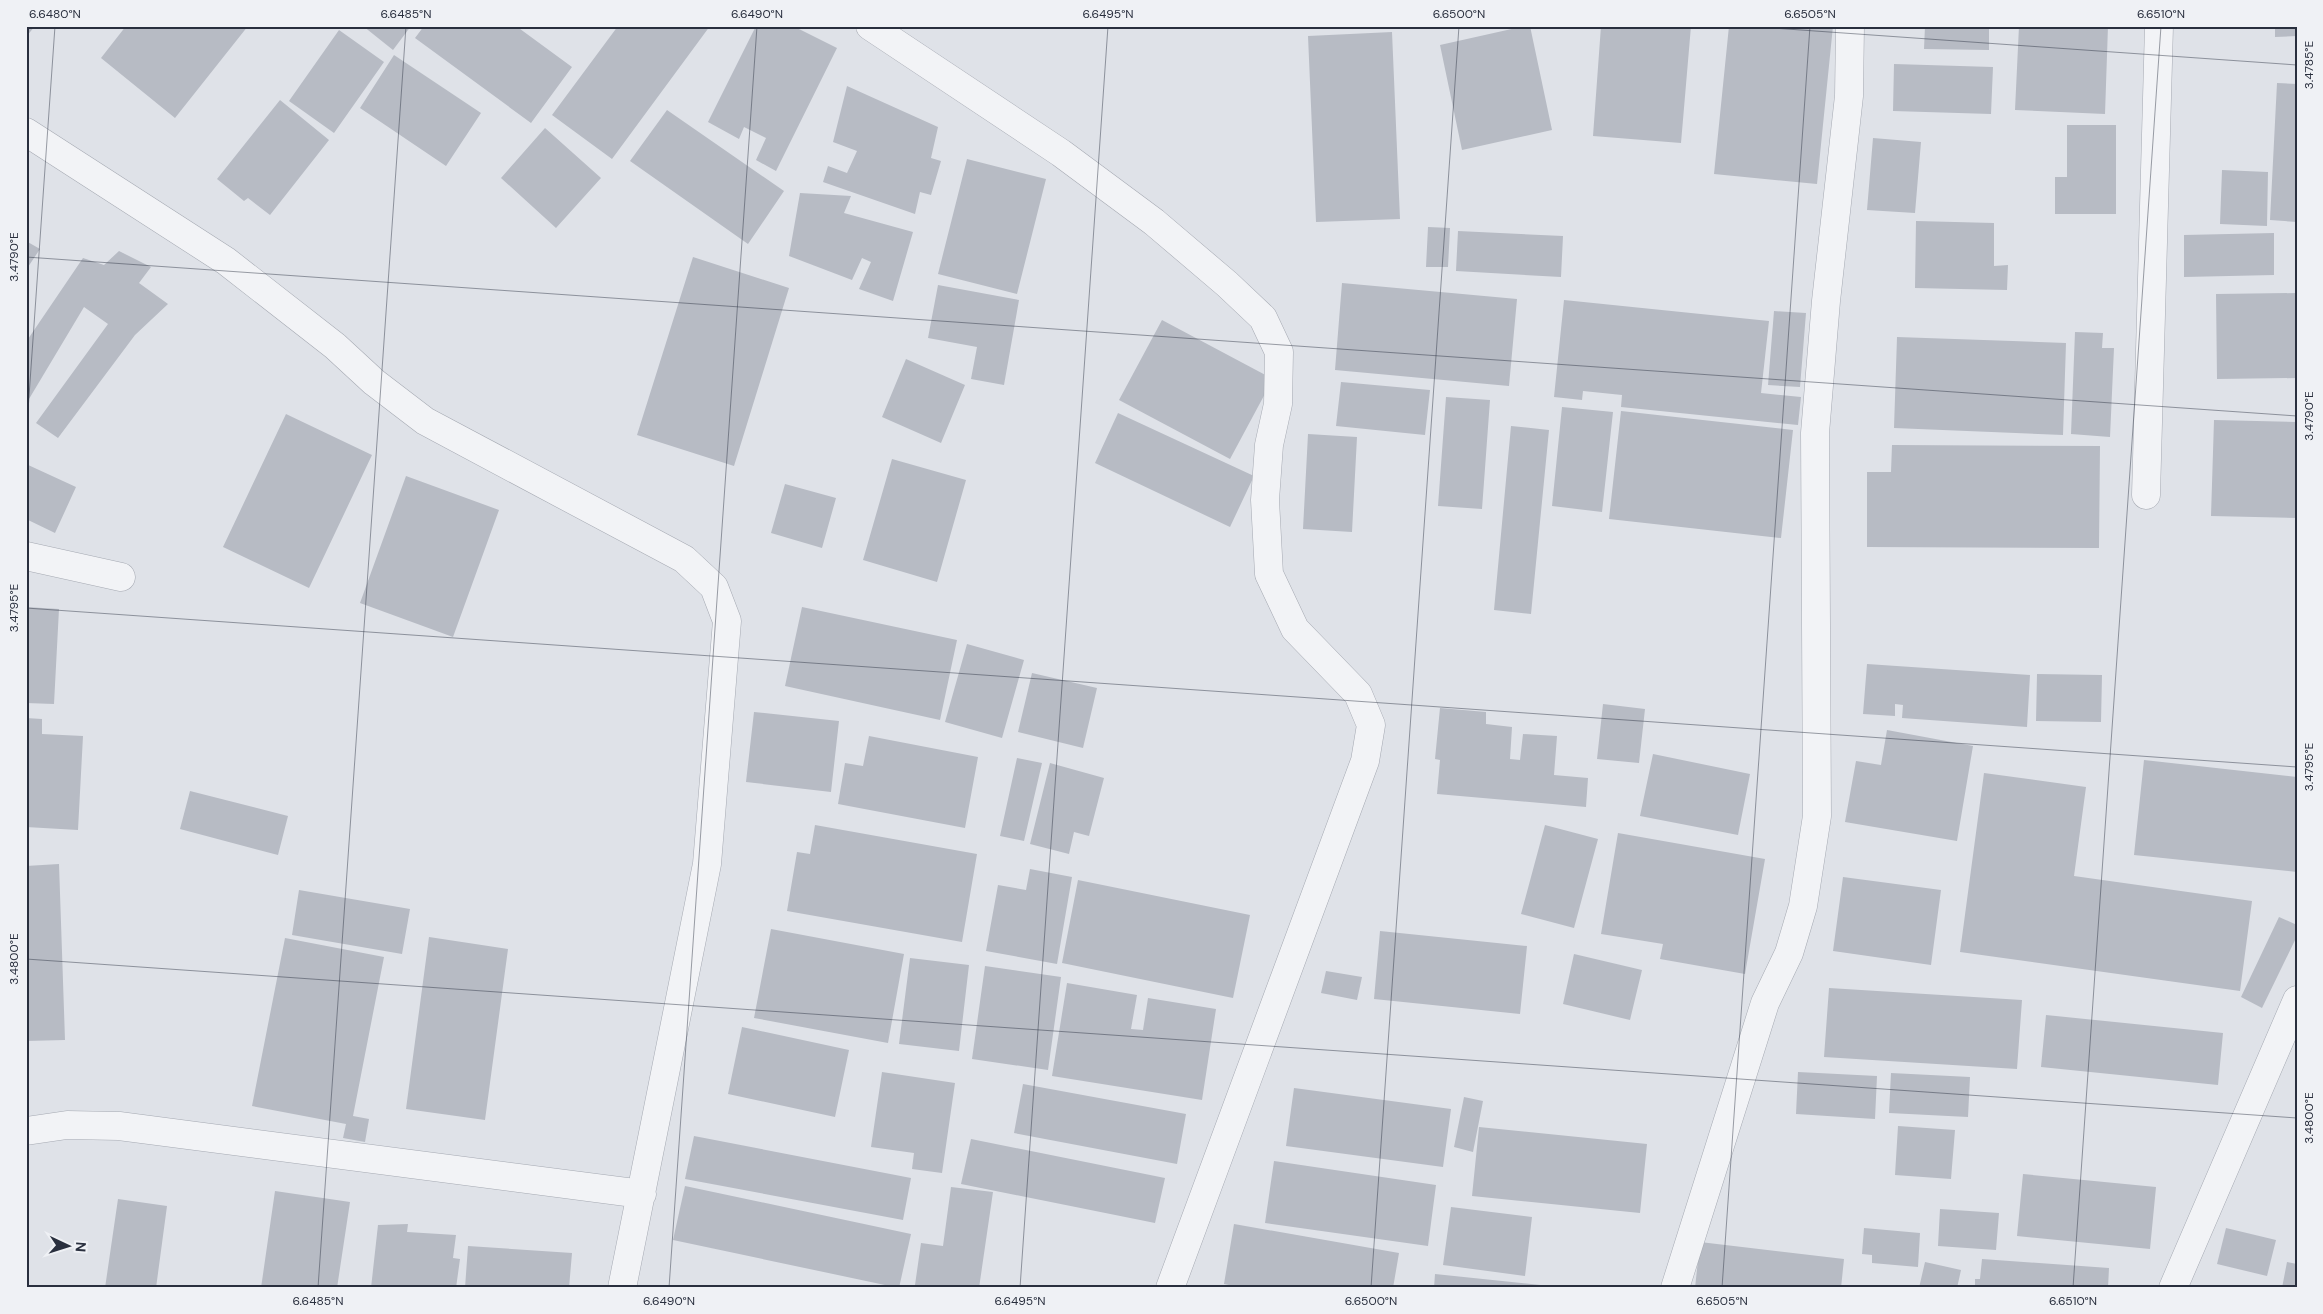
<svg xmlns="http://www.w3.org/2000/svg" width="2323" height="1314" viewBox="0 0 2323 1314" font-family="'DM Sans',sans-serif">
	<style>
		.building { fill: #b7bbc4 }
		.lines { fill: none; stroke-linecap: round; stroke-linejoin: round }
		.street-casing { stroke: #a5a9b2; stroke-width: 29 }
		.street { stroke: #f2f3f6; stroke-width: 28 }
		.ticks { fill: none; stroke: #292f3e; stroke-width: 1; stroke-opacity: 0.45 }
		.neatline { fill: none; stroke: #292f3e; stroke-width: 2 }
		.ticks-label { font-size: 12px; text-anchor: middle; fill: #292f3e }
	</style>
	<rect width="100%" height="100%" fill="#dfe2e8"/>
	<path class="building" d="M26,26H35L26,37Z
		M126,26H248L175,118L101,58Z
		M363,26H411L393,50Z
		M424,26H516L572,67L531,123L415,38Z
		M618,26H710L612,159L552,115Z
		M756,26H793L837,48L776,171L756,160L766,138L744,127L739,139L708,122Z
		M1525,26H1530L1552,130L1462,150L1440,45Z
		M1601,26H1691L1681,143L1593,136Z
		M1729,26H1833L1817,184L1714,174Z
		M1925,26H1989V50L1924,49Z
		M2019,26H2108L2105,114L2015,110Z
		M2275,26H2297V36L2275,37Z
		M339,30L384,62L334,133L289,101Z
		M1392,32L1400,219L1316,222L1308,36Z
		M394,55L481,113L446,166L360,108Z
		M1894,64L1993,67L1991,114L1893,111Z
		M2277,83L2297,84V222L2270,220Z
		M847,86L938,127L931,158L941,161L931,195L920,192L915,214L823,182L828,166L847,173L857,151L833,142Z
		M280,100L329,140L270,215L248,198L244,201L217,179Z
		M667,110L784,191L748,244L630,161Z
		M2067,125H2116V214H2055V177H2067Z
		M545,128L601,178L556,228L501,178Z
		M1873,138L1921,142L1915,213L1867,210Z
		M967,159L1046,179L1017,294L938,274Z
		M2222,170L2268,172L2267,226L2220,224Z
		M800,193L851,196L844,213L913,232L893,301L859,289L871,262L862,258L852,280L789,256Z
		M1916,221L1994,223V266L2008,265L2007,290L1915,288Z
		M1428,227L1450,228L1448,267H1426Z
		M1458,231L1563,236L1561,277L1456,271Z
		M2274,233V275L2184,277V235Z
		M26,241L40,249L26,270Z
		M119,251L151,267L139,283L168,304L135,335L58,438L36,423L108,324L84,307L26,404V342L83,258L104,265Z
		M693,257L789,288L734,466L637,435Z
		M1342,283L1517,299L1509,386L1335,370Z
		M938,285L1019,300L1004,385L971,379L977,347L928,338Z
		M2297,293V378L2217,379L2216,294Z
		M1564,300L1769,321L1761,393L1801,397L1798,425L1621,407L1622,395L1583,391L1582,400L1554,397Z
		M1774,311L1806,313L1800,387L1768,385Z
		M1162,320L1273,379L1230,459L1119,400Z
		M2075,332L2103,333L2102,348H2114L2110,437L2071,434Z
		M1897,337L2066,343L2063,435L1894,428Z
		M906,359L965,385L941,443L882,417Z
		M1341,382L1430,390L1425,435L1336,426Z
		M1446,397L1490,400L1482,509L1438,506Z
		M1562,407L1613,412L1602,512L1552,506Z
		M1621,411L1793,430L1781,538L1609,519Z
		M1118,413L1254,476L1230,527L1095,463Z
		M286,414L372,455L309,588L223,547Z
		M2214,420L2297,422V518L2211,516Z
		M1511,426L1549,430L1531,614L1494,610Z
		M1308,434L1357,437L1352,532L1303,529Z
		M1892,445L2100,446L2099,548L1867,547V472H1891Z
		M892,459L966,480L937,582L863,560Z
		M26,464L76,487L55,533L26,519Z
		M406,476L499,510L453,637L360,603Z
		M785,484L836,498L822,548L771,533Z
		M26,607L59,609L54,704L26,703Z
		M802,607L957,640L940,720L785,686Z
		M967,644L1024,660L1002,738L945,722Z
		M1867,664L2030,675L2027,727L1902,718L1903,705L1895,704V716L1863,714Z
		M1032,673L1097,688L1083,748L1018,732Z
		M2037,674L2102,675L2101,722L2036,721Z
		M1603,704L1645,709L1639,763L1597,759Z
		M1440,708L1486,712V724L1512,727L1510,759L1520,760L1523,734L1557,736L1554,775L1588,778L1586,807L1437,794L1440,760L1435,759Z
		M754,712L839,721L831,792L746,782Z
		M26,718L42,719V734L83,736L78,830L26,827Z
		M1887,730L1973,746L1957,841L1845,822L1856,761L1881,765Z
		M869,736L978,757L965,828L838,804L845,763L863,766Z
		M1653,754L1750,774L1738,835L1640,816Z
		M1017,758L1042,763L1024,841L1000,836Z
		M2144,760L2297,777V872L2134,855Z
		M1050,763L1104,778L1089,836L1074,832L1069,854L1030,844Z
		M1984,773L2086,787L2074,876L2252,901L2240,991L1960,952Z
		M190,791L288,816L278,855L180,829Z
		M815,825L977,854L962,942L787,911L797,852L810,854Z
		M1545,825L1598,839L1574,928L1521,914Z
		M1618,833L1765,859L1745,974L1660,959L1663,944L1601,934Z
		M59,864L65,1040L26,1041V866Z
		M1030,869L1072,877L1057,964L986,951L998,885L1026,890Z
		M1843,877L1941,890L1931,965L1833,951Z
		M1078,880L1250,915L1233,998L1062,963Z
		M299,890L410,909L402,954L292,935Z
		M2279,917L2297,925V936L2262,1008L2241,997Z
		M771,929L904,954L888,1043L754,1018Z
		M1380,931L1527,946L1520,1014L1374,999Z
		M429,937L508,949L485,1120L406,1109Z
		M285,938L384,957L353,1116L369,1119L365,1142L343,1138L346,1124L252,1106Z
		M1574,954L1642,970L1630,1020L1563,1004Z
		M910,958L969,965L959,1051L899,1044Z
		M985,966L1061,977L1048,1070L972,1059Z
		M1326,971L1362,977L1357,1000L1321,993Z
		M1067,983L1137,995L1131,1029L1143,1030L1148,998L1216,1009L1202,1100L1052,1076Z
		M1829,988L2022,1000L2017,1069L1824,1057Z
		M2046,1015L2223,1033L2218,1085L2041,1067Z
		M742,1027L849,1050L835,1117L728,1094Z
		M882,1072L955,1083L942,1173L912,1169L914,1153L871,1147Z
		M1798,1072L1877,1076L1875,1119L1796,1114Z
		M1891,1073L1970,1077L1968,1117L1889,1113Z
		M1023,1084L1186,1114L1177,1164L1014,1133Z
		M1294,1088L1451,1109L1443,1167L1286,1146Z
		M1464,1097L1483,1101L1473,1152L1454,1147Z
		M1898,1126L1955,1130L1951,1179L1895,1175Z
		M1479,1127L1647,1144L1640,1213L1472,1196Z
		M694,1136L911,1178L903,1220L685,1179Z
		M971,1139L1165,1178L1155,1223L961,1184Z
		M1274,1161L1436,1185L1428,1246L1265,1223Z
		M2023,1174L2156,1187L2150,1249L2017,1236Z
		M685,1186L911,1234L899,1288L673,1240Z
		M951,1187L993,1192L979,1288H933L915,1285L921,1243L943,1246Z
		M275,1191L350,1202L337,1288H261Z
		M118,1199L167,1206L156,1288H105Z
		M1451,1207L1532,1217L1525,1276L1443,1265Z
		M1940,1209L1999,1213L1996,1250L1938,1246Z
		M408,1224L407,1232L456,1235L453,1258L460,1259L456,1288H371L378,1225Z
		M1234,1224L1399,1253L1393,1288H1243L1224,1284Z
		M1864,1228L1920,1233L1918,1267L1872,1263V1255L1862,1254Z
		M2226,1228L2276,1240L2267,1276L2217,1264Z
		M1700,1242L1844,1259L1841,1288H1695Z
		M468,1246L572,1253L569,1288H465Z
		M1982,1259L2109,1268L2108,1288H1975V1279H1980Z
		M1925,1262L1961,1270L1957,1288H1919Z
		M2287,1262L2297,1264V1288H2282Z
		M1435,1274L1550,1286V1288H1434Z"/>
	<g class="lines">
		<defs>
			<path id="street" d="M870,26L1061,153L1154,222L1227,284L1263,318L1279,352L1278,404L1269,445L1265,500L1269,574L1295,629L1358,694L1371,725L1365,761L1170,1288
				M26,132L226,261L335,346L374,382L425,421L684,559L714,587L727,621L707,864L622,1288
				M2146,495L2159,26
				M26,556L121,577
				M26,1131L67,1125L119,1126L642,1194
				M1675,1288L1765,1003L1789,953L1803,906L1817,816L1815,433L1826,301L1849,96L1850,26
				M2173,1288L2297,1000"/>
		</defs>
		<use href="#street" class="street-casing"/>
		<use href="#street" class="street"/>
	</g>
	<path class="ticks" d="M1744,26L2297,65M26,257L2297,416M26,439L55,26M26,608L2297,767M26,959L2297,1118M318,1288L406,26M669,1288L757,26M1020,1288L1108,26M1371,1288L1459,26M1722,1288L1810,26M2073,1288L2161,26"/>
	<rect width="2323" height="1314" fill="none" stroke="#eff1f5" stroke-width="55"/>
	<g transform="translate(68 1246) rotate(94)" stroke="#eff1f5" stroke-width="4" paint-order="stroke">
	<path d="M0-4L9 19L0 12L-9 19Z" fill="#292f3e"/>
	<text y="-8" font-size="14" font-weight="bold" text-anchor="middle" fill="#292f3e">N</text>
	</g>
	<rect x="28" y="28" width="2268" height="1258" class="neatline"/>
	<g class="ticks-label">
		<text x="55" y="18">6.6480°N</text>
		<text x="406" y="18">6.6485°N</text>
		<text x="757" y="18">6.6490°N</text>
		<text x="1108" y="18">6.6495°N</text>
		<text x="1459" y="18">6.6500°N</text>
		<text x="1810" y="18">6.6505°N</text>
		<text x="2161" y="18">6.6510°N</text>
		<text transform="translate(2309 65) rotate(-90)" y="4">3.4785°E</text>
		<text transform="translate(14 257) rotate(-90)" y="4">3.4790°E</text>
		<text transform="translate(2309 416) rotate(-90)" y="4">3.4790°E</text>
		<text transform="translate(14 608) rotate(-90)" y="4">3.4795°E</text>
		<text transform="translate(2309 767) rotate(-90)" y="4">3.4795°E</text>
		<text transform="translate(14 959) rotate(-90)" y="4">3.4800°E</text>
		<text transform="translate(2309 1118) rotate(-90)" y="4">3.4800°E</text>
		<text x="318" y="1305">6.6485°N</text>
		<text x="669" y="1305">6.6490°N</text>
		<text x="1020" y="1305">6.6495°N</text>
		<text x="1371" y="1305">6.6500°N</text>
		<text x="1722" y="1305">6.6505°N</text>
		<text x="2073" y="1305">6.6510°N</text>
	</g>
</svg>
